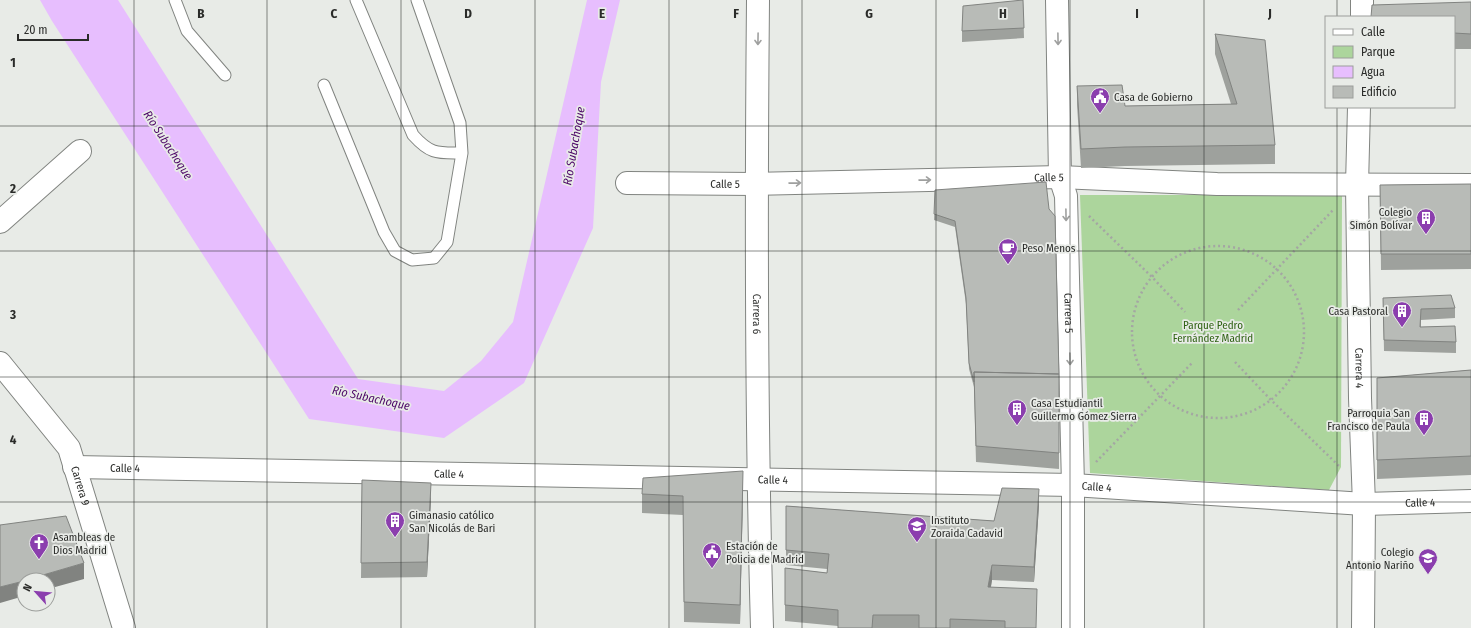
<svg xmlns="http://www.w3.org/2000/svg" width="1471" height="628" viewBox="0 0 1471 628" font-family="'Fira Sans Condensed',sans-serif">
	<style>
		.green { fill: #acd59c }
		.water { fill: #e7befe }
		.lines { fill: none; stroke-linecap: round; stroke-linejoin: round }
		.service-casing { stroke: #818480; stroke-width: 13 }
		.minor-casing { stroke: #818480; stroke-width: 24 }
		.tertiary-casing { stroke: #818480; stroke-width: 24 }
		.path { stroke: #a4a6a3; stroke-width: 2.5; stroke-dasharray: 2 3; stroke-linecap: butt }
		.service { stroke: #fff; stroke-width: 11 }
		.minor { stroke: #fff; stroke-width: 22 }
		.tertiary { stroke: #fff; stroke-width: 22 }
		.wall { fill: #9ea19d }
		.shaded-wall { fill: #818380 }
		.building { fill: #b8bbb7; stroke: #818380 }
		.oneway { stroke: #9fa09f }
		.grid { fill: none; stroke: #2a2b29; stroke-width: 1; stroke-opacity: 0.55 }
		.labels { text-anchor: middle; stroke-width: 3.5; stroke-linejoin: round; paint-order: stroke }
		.poi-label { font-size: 11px; fill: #2a2b29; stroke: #e8ebe7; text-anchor: start }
		.street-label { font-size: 11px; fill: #2a2b29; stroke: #e8ebe7 }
		.park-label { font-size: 11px; fill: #2f6213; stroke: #e8ebe7 }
		.water-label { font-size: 12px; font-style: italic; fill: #4c0667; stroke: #e8ebe7 }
		.grid-label { font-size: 13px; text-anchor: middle; font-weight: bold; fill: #2a2b29; stroke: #e8ebe7; stroke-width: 3.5; stroke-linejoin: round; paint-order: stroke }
	</style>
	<rect width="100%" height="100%" fill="#e8ebe7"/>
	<path class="green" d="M1080,195H1342L1341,467L1329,490L1090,473Z"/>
	<path class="water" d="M40,0H118L358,379L444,391L481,361L513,322L587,0H620L601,82L593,228L524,383L444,438L309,419L52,21Z"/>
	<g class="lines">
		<defs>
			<path id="service" d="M175,0L187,31L225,75
				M356,0L413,135C431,155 438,153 462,153
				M324,85L384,232L395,251L412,260L434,258L447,242L462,153L460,123L417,0"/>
			<g id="minor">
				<path id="s1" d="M758,0C756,209 756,419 762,628"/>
				<path id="s2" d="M1057,0L1060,177L1066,196L1073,485V628"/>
				<path d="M1362,17V0"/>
				<path id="s3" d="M1359,107L1357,185L1360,398L1364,504L1363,628"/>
				<path id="s4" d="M627,183L756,184L1060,177L1217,184L1471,185"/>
				<path d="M0,222L80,151"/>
				<path id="s5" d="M74,467L1073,485L1364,504L1471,501"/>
			</g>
			<g id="tertiary">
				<path id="s6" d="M0,363L69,448L124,628"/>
			</g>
		</defs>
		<use href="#service" class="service-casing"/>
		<use href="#minor" class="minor-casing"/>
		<use href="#tertiary" class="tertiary-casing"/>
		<path class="path" d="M1089,216L1152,277L1185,312
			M1132 332a86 86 0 1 1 172 0a86 86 0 1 1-172 0Z
			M1238,310L1334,209
			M1235,362L1270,399L1339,466
			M1096,462L1192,363"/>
		<use href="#service" class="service"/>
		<use href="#minor" class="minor"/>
		<use href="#tertiary" class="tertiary"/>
	</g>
	<path class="wall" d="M1023,0L1024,38L962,42V31Z
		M1471,2V49H1454V17Z
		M1215,34L1275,145V164L1125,166L1081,168L1077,105V86L1125,106L1231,104L1215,54Z
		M1471,184V269L1381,270L1380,185Z
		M935,190L1059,374V469L976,462L974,387L969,369L966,304L955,227L934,220Z
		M1383,298L1455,308V318L1421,320V327L1456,342V353L1384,351Z
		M1471,370V475L1377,479V378Z
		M362,480L431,498L427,577L361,578Z
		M743,490L740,624L684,622L683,515L642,513V494Z
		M1039,505L1034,582L992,580L991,587L1036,628H838V626L785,621V568L827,573V569L786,565V506L994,521Z"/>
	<path class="shaded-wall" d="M743,471V490L740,624V605Z
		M431,483V498L427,577V562Z
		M1039,489V505L1034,582V567Z
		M84,563V579L48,589V580H26Z
		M992,565V580L988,602V587Z
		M24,581V596L0,603V587Z"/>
	<path class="building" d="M1023,0L1024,28L962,31L963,6Z
		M1471,2V34L1454,33V17H1371L1372,5Z
		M1215,34L1265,40L1275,145L1125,147L1081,149L1077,86L1122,85L1125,106L1237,104Z
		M1046,182L1049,209L1055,216L1059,374L974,372V382L969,363L966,298L955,221L934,214L935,190Z
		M1471,184V254H1381L1380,185Z
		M1451,295L1455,308L1421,309L1420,327L1455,326L1456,342L1384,340L1383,298Z
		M1471,370V456L1377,460V378Z
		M974,372L1059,374V453L976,446Z
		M743,471L740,605L684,602L683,496L642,494L643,478Z
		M362,480L431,483L427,562L361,563Z
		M1002,488L1039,489L1034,567L992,565L988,587L1037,589L1036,628H1005V621L950,619V628H919V615H873L872,628H838V610L785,605V568L827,573L829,554L786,550V506L994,521Z
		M66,516L84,563L26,580H24V581L0,587V525Z"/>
	<defs><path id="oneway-shaft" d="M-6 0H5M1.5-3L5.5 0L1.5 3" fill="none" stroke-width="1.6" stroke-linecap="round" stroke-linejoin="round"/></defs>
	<g class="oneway">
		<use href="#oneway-shaft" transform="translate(758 39) rotate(91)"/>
		<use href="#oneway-shaft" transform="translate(1058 39) rotate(89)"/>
		<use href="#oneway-shaft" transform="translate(925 180) rotate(-1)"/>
		<use href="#oneway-shaft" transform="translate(795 183) rotate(-1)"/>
		<use href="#oneway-shaft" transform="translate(1066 215) rotate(89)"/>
		<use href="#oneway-shaft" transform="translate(1070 359) rotate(89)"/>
	</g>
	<path class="grid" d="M134,0V628M267,0V628M401,0V628M535,0V628M669,0V628M802,0V628M936,0V628M1070,0V628M1204,0V628M1337,0V17M1337,107V628M0,126H1471M0,251H1471M0,377H1471M0,502H1471"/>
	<defs>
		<symbol id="civic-pin" viewBox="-11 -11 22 30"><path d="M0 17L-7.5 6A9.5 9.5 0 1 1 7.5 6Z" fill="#8b3eae" stroke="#e8ebe7"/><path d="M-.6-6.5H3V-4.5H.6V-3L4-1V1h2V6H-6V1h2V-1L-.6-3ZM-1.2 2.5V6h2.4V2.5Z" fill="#fff"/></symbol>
		<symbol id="building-pin" viewBox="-11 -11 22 30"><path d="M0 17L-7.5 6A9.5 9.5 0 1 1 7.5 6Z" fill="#8b3eae" stroke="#e8ebe7"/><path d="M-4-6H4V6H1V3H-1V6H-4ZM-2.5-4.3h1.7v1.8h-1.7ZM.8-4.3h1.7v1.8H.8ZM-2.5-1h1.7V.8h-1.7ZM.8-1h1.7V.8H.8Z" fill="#fff"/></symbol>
		<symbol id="cafe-pin" viewBox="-11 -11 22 30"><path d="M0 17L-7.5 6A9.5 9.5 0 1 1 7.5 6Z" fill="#8b3eae" stroke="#e8ebe7"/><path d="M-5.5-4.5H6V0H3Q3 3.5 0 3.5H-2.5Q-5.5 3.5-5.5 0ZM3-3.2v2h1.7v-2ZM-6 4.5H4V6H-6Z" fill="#fff"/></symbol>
		<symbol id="school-pin" viewBox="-11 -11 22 30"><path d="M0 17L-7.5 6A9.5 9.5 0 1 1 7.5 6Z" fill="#8b3eae" stroke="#e8ebe7"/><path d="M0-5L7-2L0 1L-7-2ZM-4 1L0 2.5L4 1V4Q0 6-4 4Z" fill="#fff"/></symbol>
		<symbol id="church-pin" viewBox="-11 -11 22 30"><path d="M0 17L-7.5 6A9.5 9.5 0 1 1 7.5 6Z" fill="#8b3eae" stroke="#e8ebe7"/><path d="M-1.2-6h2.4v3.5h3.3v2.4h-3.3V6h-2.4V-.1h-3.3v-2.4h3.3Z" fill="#fff"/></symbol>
	</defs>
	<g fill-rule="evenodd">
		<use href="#civic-pin" x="1089" y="86" width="22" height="30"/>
		<use href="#building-pin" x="1415" y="207" width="22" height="30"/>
		<use href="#cafe-pin" x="997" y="237" width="22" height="30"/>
		<use href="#building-pin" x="1391" y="300" width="22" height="30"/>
		<use href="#building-pin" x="1006" y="398" width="22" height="30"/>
		<use href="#building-pin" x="1413" y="408" width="22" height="30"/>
		<use href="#building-pin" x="384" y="510" width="22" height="30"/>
		<use href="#school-pin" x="906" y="515" width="22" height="30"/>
		<use href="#church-pin" x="28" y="532" width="22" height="30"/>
		<use href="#civic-pin" x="701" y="541" width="22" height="30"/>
		<use href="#school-pin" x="1417" y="547" width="22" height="30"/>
	</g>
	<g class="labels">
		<g class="poi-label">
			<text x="1114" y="101">Casa de Gobierno</text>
			<text x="1412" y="216" text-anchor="end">Colegio<tspan x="1412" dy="13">Simón Bolívar</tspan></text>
			<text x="1022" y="252">Peso Menos</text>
			<text x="1388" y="315" text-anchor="end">Casa Pastoral</text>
			<text x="1031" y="407">Casa Estudiantil<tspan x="1031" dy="13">Guillermo Gómez Sierra</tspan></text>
			<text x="1410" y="417" text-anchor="end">Parroquia San<tspan x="1410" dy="13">Francisco de Paula</tspan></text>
			<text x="409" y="519">Gimanasio católico<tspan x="409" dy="13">San Nicolás de Bari</tspan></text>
			<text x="931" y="524">Instituto<tspan x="931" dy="13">Zoraida Cadavid</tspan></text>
			<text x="53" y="541">Asambleas de<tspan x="53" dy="13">Dios Madrid</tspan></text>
			<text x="726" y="550">Estación de<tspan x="726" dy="13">Policia de Madrid</tspan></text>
			<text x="1414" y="556" text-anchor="end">Colegio<tspan x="1414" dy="13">Antonio Nariño</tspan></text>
		</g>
		<g class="street-label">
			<text dy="4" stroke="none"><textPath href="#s4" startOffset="422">Calle 5</textPath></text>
			<text dy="4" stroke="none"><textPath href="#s4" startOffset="98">Calle 5</textPath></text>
			<text dy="4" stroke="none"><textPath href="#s2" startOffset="314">Carrera 5</textPath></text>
			<text dy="4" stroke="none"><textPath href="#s1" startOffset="314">Carrera 6</textPath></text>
			<text dy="4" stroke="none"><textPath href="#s3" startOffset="261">Carrera 4</textPath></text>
			<text dy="4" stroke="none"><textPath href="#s5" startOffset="51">Calle 4</textPath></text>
			<text dy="4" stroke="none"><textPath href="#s5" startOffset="375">Calle 4</textPath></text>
			<text dy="4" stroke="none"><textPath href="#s5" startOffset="699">Calle 4</textPath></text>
			<text dy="4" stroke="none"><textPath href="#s6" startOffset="149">Carrera 9</textPath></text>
			<text dy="4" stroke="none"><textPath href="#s5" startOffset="1023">Calle 4</textPath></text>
			<text dy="4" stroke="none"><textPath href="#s5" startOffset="1347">Calle 4</textPath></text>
		</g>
		<g class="park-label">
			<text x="1213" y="329">Parque Pedro<tspan x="1213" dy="13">Fernández Madrid</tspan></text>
		</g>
		<g class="water-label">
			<text transform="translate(168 145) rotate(57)" y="4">Río Subachoque</text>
			<text transform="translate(574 146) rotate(-80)" y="4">Río Subachoque</text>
			<text transform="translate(371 398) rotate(12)" y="4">Río Subachoque</text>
		</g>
	</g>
	<g class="grid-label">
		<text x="201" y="18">B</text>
		<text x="334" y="18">C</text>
		<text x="468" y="18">D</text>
		<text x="602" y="18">E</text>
		<text x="736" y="18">F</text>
		<text x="869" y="18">G</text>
		<text x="1003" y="18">H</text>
		<text x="1137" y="18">I</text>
		<text x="1270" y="18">J</text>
		<text x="13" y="67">1</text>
		<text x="13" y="193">2</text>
		<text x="13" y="319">3</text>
		<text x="13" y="444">4</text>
	</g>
	<rect x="1325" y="16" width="130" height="92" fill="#e8ebe7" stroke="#9c9e9b"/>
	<rect x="1333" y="29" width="20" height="6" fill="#ffffff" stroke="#9c9e9b"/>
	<text x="1361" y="36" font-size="12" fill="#2a2b29">Calle</text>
	<rect x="1333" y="46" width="20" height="12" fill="#acd59c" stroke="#9c9e9b"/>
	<text x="1361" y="56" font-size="12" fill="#2a2b29">Parque</text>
	<rect x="1333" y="66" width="20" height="12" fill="#e7befe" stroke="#9c9e9b"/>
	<text x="1361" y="76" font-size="12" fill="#2a2b29">Agua</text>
	<rect x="1333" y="86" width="20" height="12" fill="#b8bbb7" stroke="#9c9e9b"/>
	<text x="1361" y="96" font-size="12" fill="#2a2b29">Edificio</text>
	<g transform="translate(36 592) rotate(297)"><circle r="19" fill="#e8ebe7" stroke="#9c9e9b"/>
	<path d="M0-3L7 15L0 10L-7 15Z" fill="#8b3eae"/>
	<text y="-6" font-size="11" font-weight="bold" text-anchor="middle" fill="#2a2b29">N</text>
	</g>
	<path d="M18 34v6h70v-6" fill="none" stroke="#2a2b29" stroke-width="2"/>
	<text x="24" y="34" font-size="12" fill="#2a2b29" stroke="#e8ebe7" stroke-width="3" paint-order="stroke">20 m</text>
</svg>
